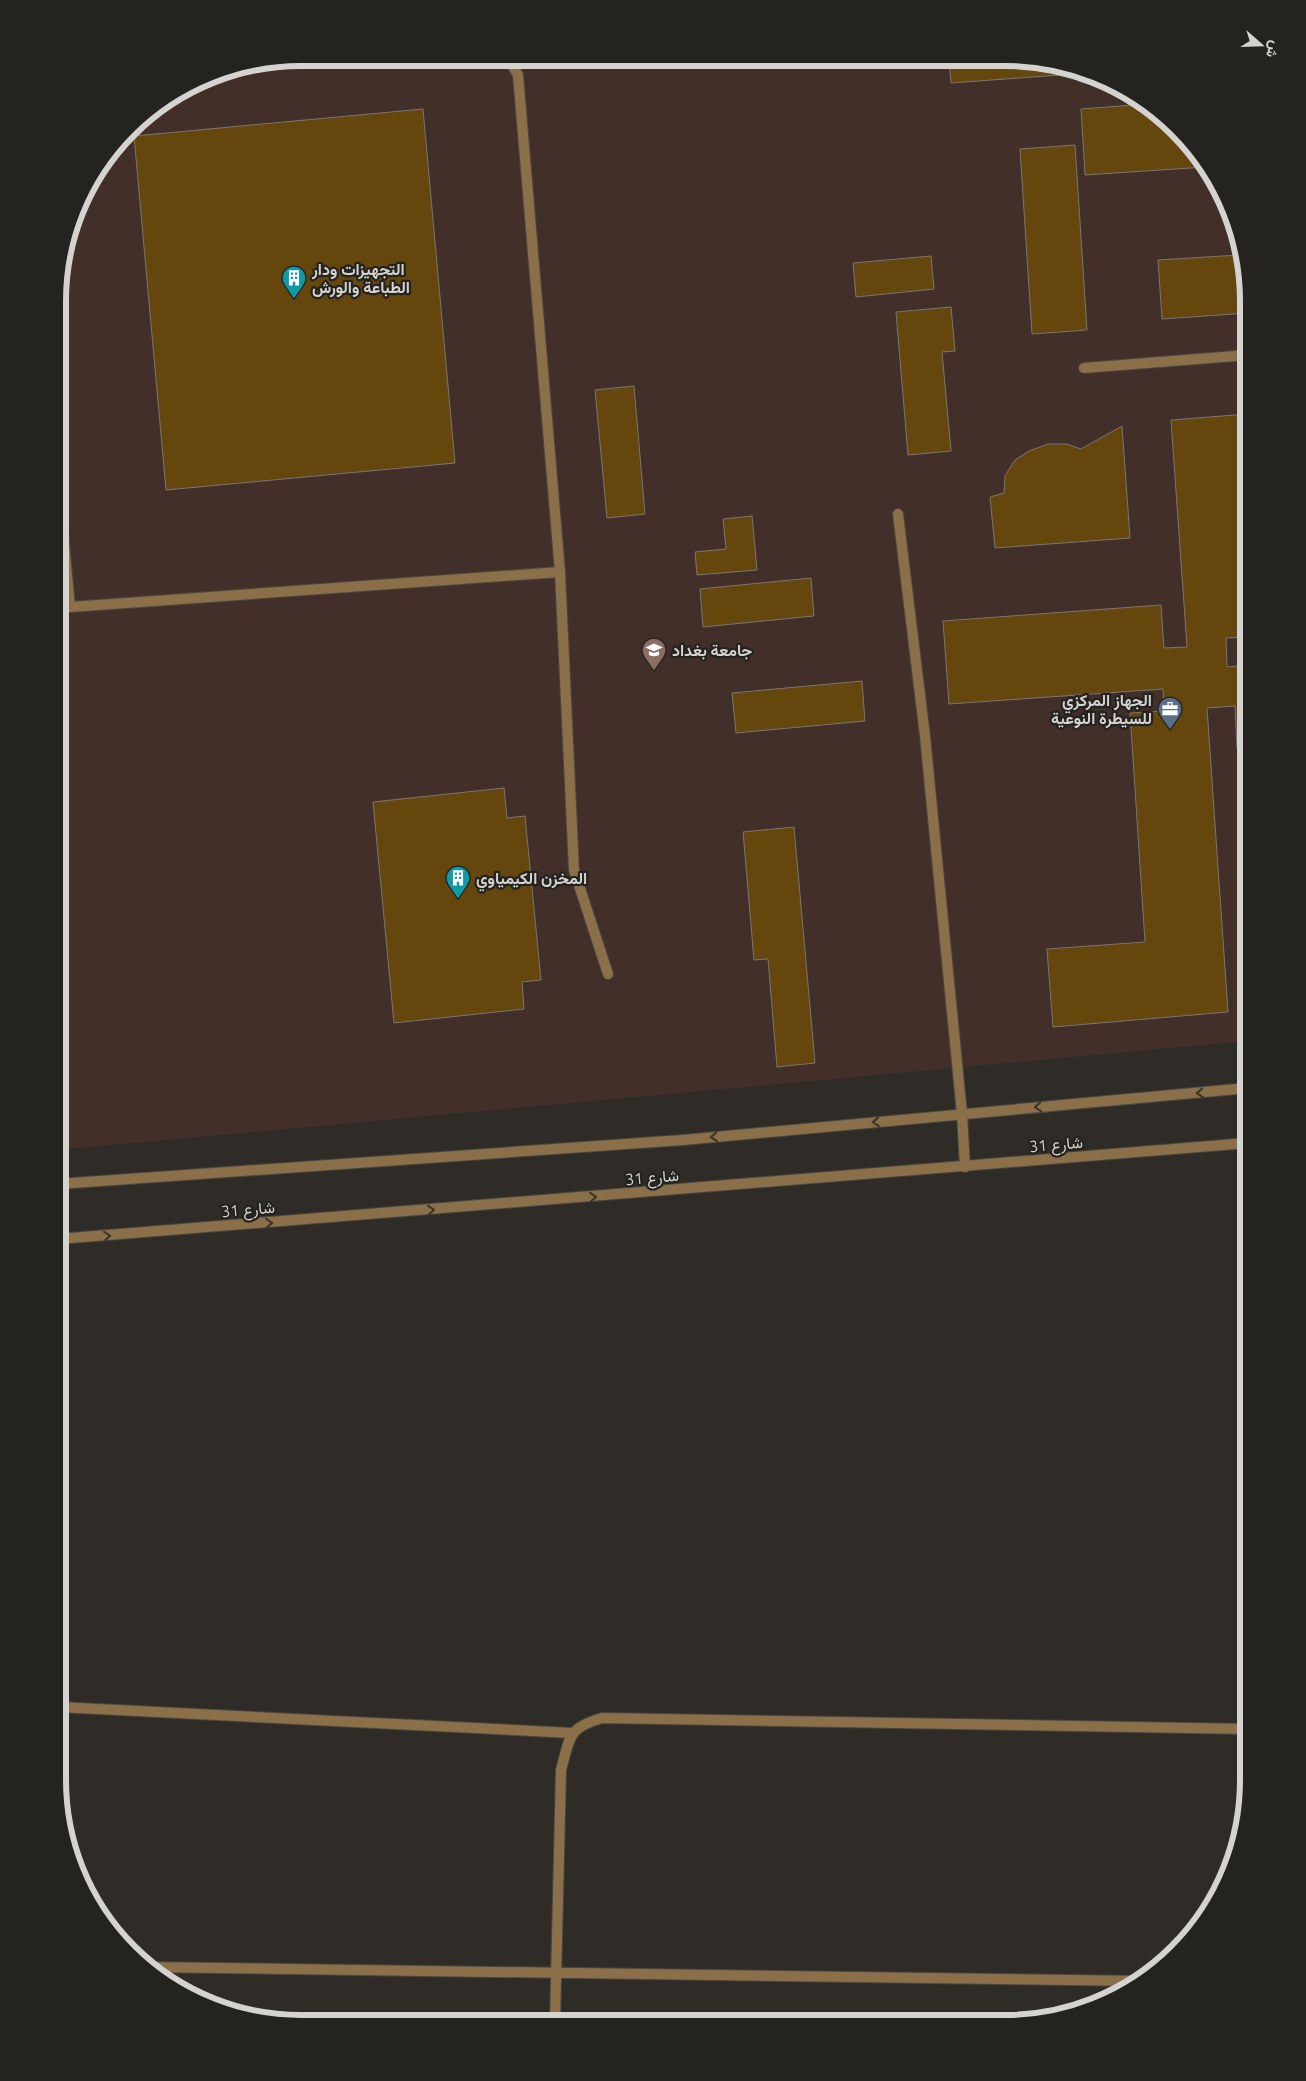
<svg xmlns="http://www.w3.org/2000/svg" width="1306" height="2081" viewBox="0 0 1306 2081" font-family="Ubuntu,Vazirmatn,sans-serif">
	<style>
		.education { fill: #422f29 }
		.building { fill: #65470e; stroke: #797672 }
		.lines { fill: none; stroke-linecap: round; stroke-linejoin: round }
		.service-casing { stroke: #4a4743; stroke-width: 12 }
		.minor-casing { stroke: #4a4743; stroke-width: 12 }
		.tertiary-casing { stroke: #4a4743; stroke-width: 12 }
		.service { stroke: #8a6f49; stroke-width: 10 }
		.minor { stroke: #8a6f49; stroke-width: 10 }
		.tertiary { stroke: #8a6f49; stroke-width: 10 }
		.oneway { stroke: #393227 }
		.labels { text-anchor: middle; stroke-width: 4.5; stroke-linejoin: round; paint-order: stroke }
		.poi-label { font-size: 16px; font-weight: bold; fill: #d5d3d0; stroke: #25231f; text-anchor: start }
		.street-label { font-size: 16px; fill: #d5d3d0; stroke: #25231f }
		.rim { fill: none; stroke: #d5d3d0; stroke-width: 6 }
	</style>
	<rect width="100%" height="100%" fill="#2f2c28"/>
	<path class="education" d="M301,58L1037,60L1098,76L1153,108L1198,153L1230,208L1248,301V1041L58,1150L60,269L83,193L140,118L208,76Z"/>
	<path class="building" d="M949,59L1037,60L1088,73L951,83Z
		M1147,104L1153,108L1198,153L1206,167L1085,175L1081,109Z
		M423,109L455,463L166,490L134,136Z
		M1075,145L1087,330L1032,334L1020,149Z
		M1239,255L1248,301V313L1162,319L1158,260Z
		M931,256L934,289L856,297L853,263Z
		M951,307L955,351L942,352L951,451L908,455L896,312Z
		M634,386L645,514L607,518L595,390Z
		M1248,414V637L1226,638L1227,667L1248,665V747L1237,748L1235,706L1207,708L1228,1012L1053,1027L1047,949L1145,942L1130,713L1164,711L1163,689L949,704L943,621L1161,605L1164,648L1187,647L1171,420Z
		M1122,426L1130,538L995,548L990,497L1004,493L1005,476L1015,460L1029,451L1048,444H1067L1081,449Z
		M752,516L757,570L697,575L695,552L726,549L723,519Z
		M811,578L814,616L703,627L700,589Z
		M862,681L865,721L736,733L732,693Z
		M504,788L507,818L525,816L541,980L522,982L524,1009L394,1023L373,802Z
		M794,827L815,1063L777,1067L768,959L754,960L743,832Z"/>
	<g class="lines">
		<defs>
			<path id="service" d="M508,58L518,75L560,572
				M1084,368L1248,355
				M59,488L70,607L560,572L574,870L608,974
				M898,514L925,736L962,1114L965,1167"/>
			<path id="minor" d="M58,1707L572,1733
				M146,1967L1140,1981
				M555,2022L561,1770C570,1738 567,1728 602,1718L1248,1729"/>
			<path id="tertiary" d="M58,1184L683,1140L1248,1088
				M58,1239L1248,1143"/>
		</defs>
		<use href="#service" class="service-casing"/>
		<use href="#minor" class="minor-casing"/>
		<use href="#tertiary" class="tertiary-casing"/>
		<use href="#service" class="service"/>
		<use href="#minor" class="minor"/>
		<use href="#tertiary" class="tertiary"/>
	</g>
	<defs><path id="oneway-chevron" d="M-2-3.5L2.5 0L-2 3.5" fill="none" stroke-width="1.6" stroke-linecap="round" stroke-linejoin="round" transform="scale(1.25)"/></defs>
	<g class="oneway">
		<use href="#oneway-chevron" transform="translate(1200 1093) rotate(175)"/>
		<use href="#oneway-chevron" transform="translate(1038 1107) rotate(175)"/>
		<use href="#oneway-chevron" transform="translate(876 1122) rotate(175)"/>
		<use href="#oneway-chevron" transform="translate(714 1137) rotate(175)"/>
		<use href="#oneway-chevron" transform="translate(593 1197) rotate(-5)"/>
		<use href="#oneway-chevron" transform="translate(431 1210) rotate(-5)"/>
		<use href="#oneway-chevron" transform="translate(269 1223) rotate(-5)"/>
		<use href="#oneway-chevron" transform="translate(107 1236) rotate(-5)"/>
	</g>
	<defs>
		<symbol id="building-pin" viewBox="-11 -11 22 30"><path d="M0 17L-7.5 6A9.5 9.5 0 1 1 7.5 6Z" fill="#0f9aa8" stroke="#25231f"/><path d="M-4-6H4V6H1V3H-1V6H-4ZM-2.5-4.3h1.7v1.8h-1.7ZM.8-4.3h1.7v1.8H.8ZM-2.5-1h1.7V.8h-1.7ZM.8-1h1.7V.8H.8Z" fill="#fff"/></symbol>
		<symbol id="university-pin" viewBox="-11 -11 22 30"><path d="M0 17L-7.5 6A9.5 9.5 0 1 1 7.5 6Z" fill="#8d6e63" stroke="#25231f"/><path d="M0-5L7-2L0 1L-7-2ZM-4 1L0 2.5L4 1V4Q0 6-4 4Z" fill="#fff"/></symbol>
		<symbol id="office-pin" viewBox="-11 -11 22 30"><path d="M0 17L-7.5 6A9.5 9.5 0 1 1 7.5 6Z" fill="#5c6f8a" stroke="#25231f"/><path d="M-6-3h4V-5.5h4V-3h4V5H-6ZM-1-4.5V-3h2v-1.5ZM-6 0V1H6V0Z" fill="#fff"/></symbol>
	</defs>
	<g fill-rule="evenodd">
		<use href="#building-pin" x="280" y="264" width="28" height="38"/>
		<use href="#university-pin" x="640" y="636" width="28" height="38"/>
		<use href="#office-pin" x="1156" y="695" width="28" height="38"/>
		<use href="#building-pin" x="444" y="864" width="28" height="38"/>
	</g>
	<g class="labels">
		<g class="poi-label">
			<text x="312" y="275">التجهيزات ودار<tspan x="312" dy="18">الطباعة والورش</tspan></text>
			<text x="672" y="656">جامعة بغداد</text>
			<text x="1152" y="706" text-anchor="end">الجهاز المركزي<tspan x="1152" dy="18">للسيطرة النوعية</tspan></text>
			<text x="476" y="884">المخزن الكيمياوي</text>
		</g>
		<g class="street-label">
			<text transform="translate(1056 1144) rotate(-5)" y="6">شارع 31</text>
			<text transform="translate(652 1177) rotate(-5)" y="6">شارع 31</text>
			<text transform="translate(248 1209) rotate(-5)" y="6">شارع 31</text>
		</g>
	</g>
	<path d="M0 0H1306V2081H0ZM301 66H1005A235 235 0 0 1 1240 301V1780A235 235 0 0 1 1005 2015H301A235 235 0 0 1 66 1780V301A235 235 0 0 1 301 66Z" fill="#25231f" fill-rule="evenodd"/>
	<path class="rim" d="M301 66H1005A235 235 0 0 1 1240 301V1780A235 235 0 0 1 1005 2015H301A235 235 0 0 1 66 1780V301A235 235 0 0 1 301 66Z"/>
	<g transform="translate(1261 45) rotate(110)" stroke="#25231f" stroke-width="4" paint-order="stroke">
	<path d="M0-4L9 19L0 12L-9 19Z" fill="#d5d3d0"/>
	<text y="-8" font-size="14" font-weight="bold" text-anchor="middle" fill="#d5d3d0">ش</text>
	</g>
</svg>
